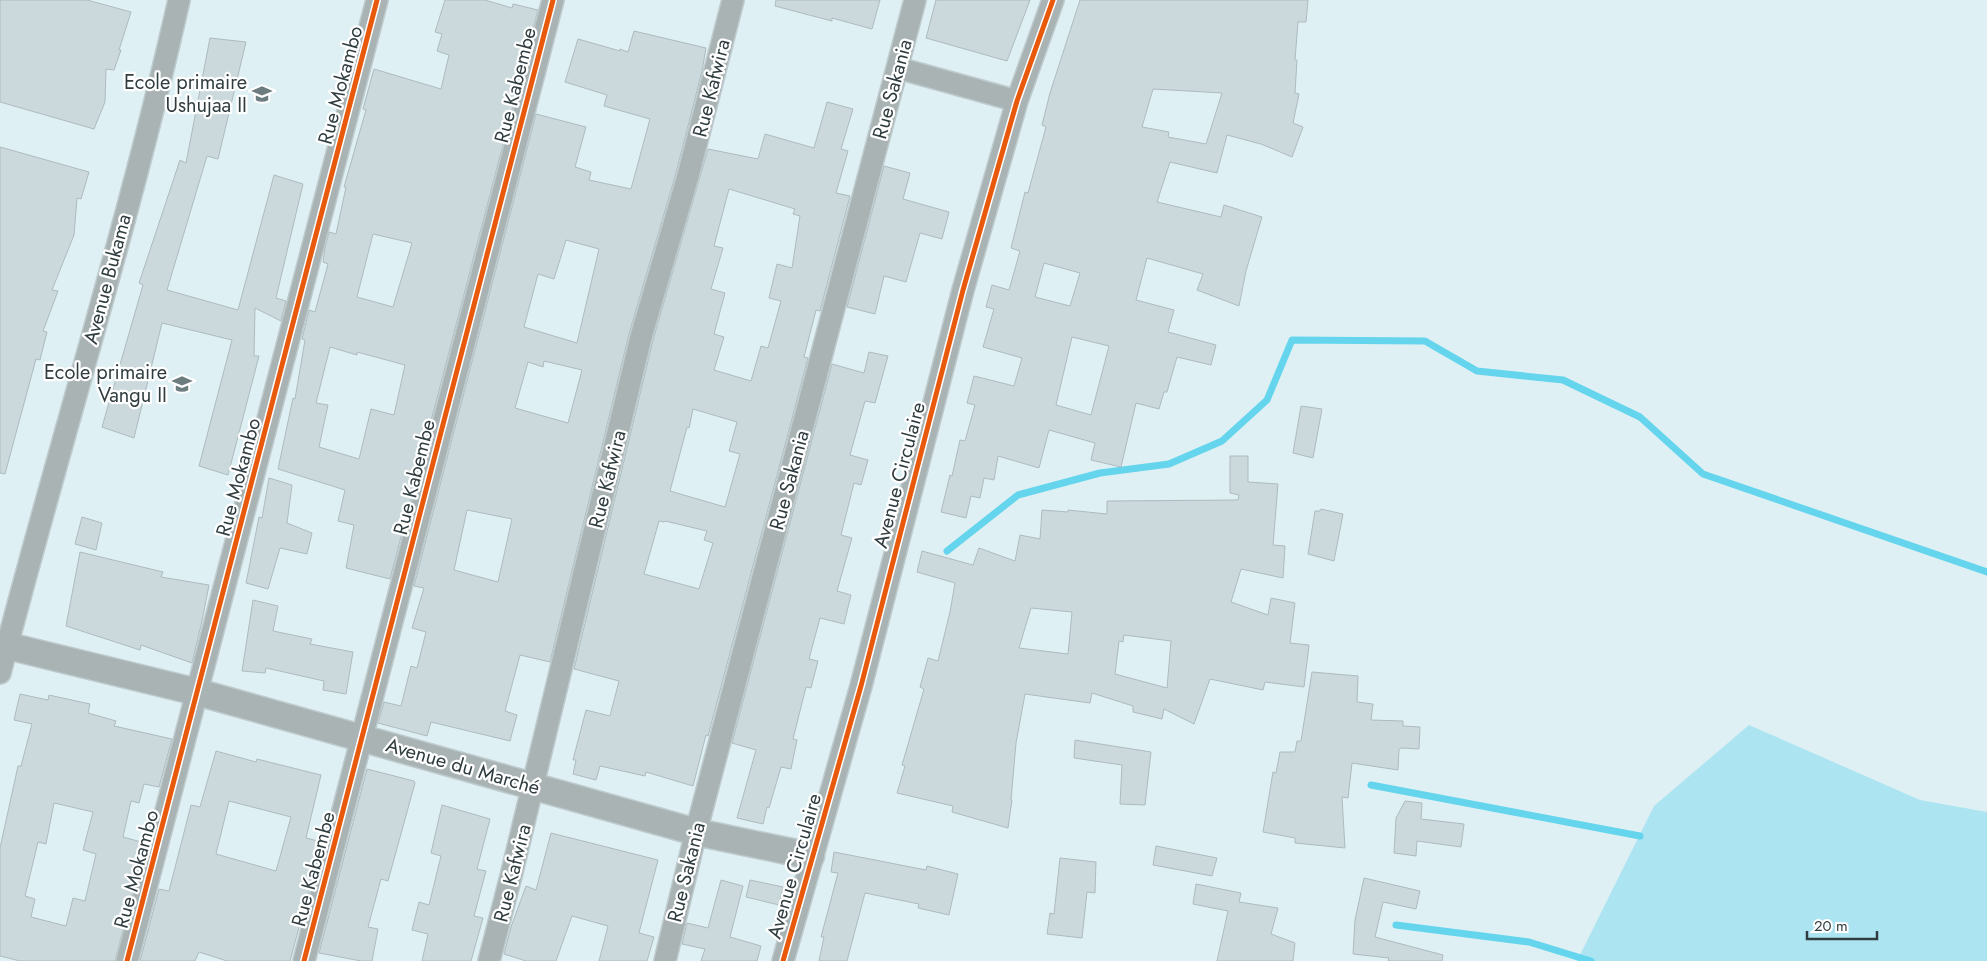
<svg xmlns="http://www.w3.org/2000/svg" width="1987" height="961" viewBox="0 0 1987 961" font-family="Jost,sans-serif">
	<style>
		.green { fill: #ace4f1 }
		.lines { fill: none; stroke-linecap: round; stroke-linejoin: round }
		.stream { stroke: #64d5ec; stroke-width: 7 }
		.building { fill: #cbd9dc; stroke: #aebbbe; fill-rule: evenodd }
		.minor-casing { stroke: #becbce; stroke-width: 24 }
		.tertiary-casing { stroke: #becbce; stroke-width: 29 }
		.minor { stroke: #aab3b4; stroke-width: 21 }
		.tertiary { stroke: #aab3b4; stroke-width: 26 }
		.cycleway-casing { stroke: #fff; stroke-width: 8 }
		.cycleway { stroke: #e8590c; stroke-width: 5 }
		.labels { text-anchor: middle; stroke-width: 4.5; stroke-linejoin: round; paint-order: stroke }
		.poi-label { font-size: 20px; fill: #303d40; stroke: #fff; text-anchor: end }
		.street-label { font-size: 20px; fill: #303d40; stroke: #fff }
	</style>
	<rect width="100%" height="100%" fill="#dff0f4"/>
	<path class="green" d="M1749,725L1920,800L1987,812V961H1577L1654,806Z"/>
	<g class="lines">
		<path class="stream" d="M947,551L1018,495L1100,473L1169,464L1222,441L1267,400L1292,340L1425,341L1477,371L1563,380L1640,417L1703,474L1987,572
			M1371,785L1640,836
			M1396,925L1529,942L1591,961"/>
	</g>
	<path class="building" d="M0,0H87L131,12L119,50H121L114,70L106,69L105,102L94,129L0,102Z
		M445,0H485L512,8L513,4L538,10L390,579L346,568L354,525L338,521L345,490L278,469L293,398L295,399L305,340L302,339L309,310L315,312L328,264L323,262L325,248L329,232L336,234L346,187H344L366,110L363,109L374,69L441,89L449,55L437,51L442,34L435,32ZM373,234L412,243L393,307L357,297ZM330,347L357,355V352L405,365L394,415L371,409L359,459L319,447L328,405L316,403Z
		M776,0H880L872,29L832,18V21L775,6Z
		M936,0H1030L1007,61L926,38Z
		M1080,0H1308L1306,22H1298L1295,60H1297L1295,93L1299,94L1293,123L1303,127L1292,157L1261,144L1227,135L1217,173L1170,162L1157,202L1221,217L1224,205L1262,217L1246,271L1239,306L1197,290L1203,274L1147,258L1136,300L1174,310L1168,332L1216,345L1211,365L1177,357L1167,392H1164L1159,409L1136,403L1121,467L1091,460L1095,443L1049,430L1039,468L998,456L994,480L984,478L980,498L971,496L966,518L941,512L950,475L952,476L960,440L965,441L975,405L967,403L974,376L1014,386L1022,358L983,347L994,309L986,307L992,285L1009,290L1020,251L1011,248L1025,192L1028,193L1046,127L1042,125L1050,93ZM1153,89L1222,93L1206,144L1168,137L1169,132L1142,127ZM1044,263L1080,273L1070,306L1035,297ZM1072,337L1109,346L1091,415L1056,405Z
		M634,31L706,48L702,71L676,173L629,334L550,662L520,655L505,711L517,715L510,741L431,722L427,736L378,723L384,702L401,706L411,666L417,668L426,632L412,628L424,588L414,586L536,114L586,127L575,167L591,172L589,180L631,189L650,119L604,106L607,95L565,82L578,39L620,51V49L628,52ZM566,240L599,249L577,343L524,327L538,274L554,279ZM544,361L582,370L568,423L515,408L528,362L543,367ZM467,510L512,519L498,582L454,570Z
		M210,38L246,42L218,159L207,156L167,290L238,310L274,175L303,184L276,298L286,301L281,321L255,308L254,356H259L228,475L199,466L232,340L162,323L134,438L102,427L143,285L139,283L180,160L186,163Z
		M827,102L853,109L841,149L848,151L836,193L850,196L820,311L816,310L804,357L808,358L708,736L706,735L693,786L646,772L645,776L600,766L596,780L573,774L576,760H573L586,710L610,716L619,681L574,669L653,340L708,149L758,159L765,134L814,148ZM729,189L795,209L793,214L800,216L792,268L777,264L769,298L781,301L768,348L761,346L751,381L714,370L724,337L714,334L725,293L711,289L723,248L714,246ZM693,409L737,422L729,451L740,454L725,507L670,491L687,427L689,428ZM659,521L664,522L665,521L707,531L704,540L713,543L699,589L644,574Z
		M0,147L89,172L81,199L77,198L74,235L52,290L58,291L43,331L47,332L40,360L36,359L5,474L0,473Z
		M884,166L910,173L903,199L949,212L942,239L920,233L906,282L884,276L875,314L847,307Z
		M869,352L888,356L875,403L865,401L850,455L868,460L861,485L854,483L841,535L852,538L837,591L851,595L844,624L820,618L809,659L818,661L811,688L806,687L793,739L797,740L791,769L781,767L769,808L767,807L763,824L737,818L756,750L732,743L832,364L864,373Z
		M1301,406L1322,409L1313,458L1293,453Z
		M1230,456H1248V482L1278,484L1273,545L1285,546L1283,578L1241,569L1231,602L1268,615L1271,598L1295,603L1290,643L1309,645L1304,687L1265,682L1263,690L1210,679L1194,724L1164,709L1162,719L1133,712V706L1092,693L1090,703L1025,694L1016,743L1011,800H1012L1008,828L952,812L953,806L897,793L905,766L902,765L924,689L920,687L928,658L938,661L950,612L955,583L917,572L922,551L973,565L979,548L1015,561L1020,535L1040,539L1042,510L1068,512V510L1107,514V501L1238,500L1239,495L1230,493ZM1031,608L1072,612L1068,654L1019,648ZM1124,635L1171,641L1167,688L1115,674L1119,641L1123,642Z
		M269,478L292,485L287,523L312,533L307,554L280,548L268,589L246,583L259,517L262,518Z
		M1321,509L1343,514L1334,561L1308,554L1315,511H1320Z
		M82,517L102,523L96,550L75,544Z
		M80,552L163,572L161,577L209,585L202,621L192,663L141,645L140,650L66,626Z
		M253,600L278,606L273,631L312,639L310,644L353,652L346,694L323,690L324,681L266,668L265,673L242,671Z
		M1312,672L1358,676L1357,702L1373,704L1371,720L1403,721V726L1420,727L1419,749L1401,748L1399,750L1398,770L1352,763L1348,798L1342,797L1345,848L1295,843V838L1263,832L1273,772L1276,773L1280,752H1295L1297,741H1301Z
		M20,694L48,700L49,695L90,704L88,713L116,721L114,726L172,739L159,787L144,784L139,803L131,801L123,837L145,843L115,961H20L0,956V848L18,766H21L32,724L14,720ZM54,803L93,812L83,850L96,854L85,901L73,898L66,926L31,917L35,899L25,896L38,842L46,844Z
		M1075,740L1151,752L1145,805L1120,804L1122,765L1074,758Z
		M216,751L256,762L257,759L321,775L306,838L322,842L290,961H227L199,952L195,961H140L159,889L169,891L191,805L200,807ZM229,801L291,817L276,871L216,854Z
		M367,769L414,781L415,783L388,881L381,879L368,927L378,929L372,961H361L319,953Z
		M1405,801L1422,803L1421,819L1464,824L1461,847L1417,841L1416,856L1394,853L1396,818Z
		M442,805L490,819L477,869L486,871L474,916L483,918L471,961H422L428,934L412,930L419,902L429,905L441,856L431,853Z
		M551,833L658,860L639,933L654,937L647,961H599L608,926L572,916L556,961H526L504,954L511,927L526,886L536,890Z
		M1156,846L1217,858L1212,876L1153,865Z
		M834,852L926,870L927,866L958,874L949,915L918,908L919,904L865,893L847,961H819L824,937H821L838,873L831,872Z
		M1060,858L1096,862L1095,893L1087,892L1082,938L1047,934L1050,913L1054,914Z
		M1364,878L1420,891L1416,909L1383,902L1375,937L1443,955L1442,961H1388L1389,958L1353,954L1355,920Z
		M721,880L743,886L730,937L761,946L757,961H701L705,949L682,944L687,923L708,928Z
		M750,880L783,887L779,905L746,897Z
		M1196,884L1241,893L1239,902L1278,908L1271,934L1295,943L1293,961H1217L1228,911L1193,904Z"/>
	<g class="lines">
		<defs>
			<path id="minor" d="M898,68L1017,101
				M0,673C58,448 128,227 179,0
				M127,961L377,0
				M304,961L553,0
				M489,961L511,876L641,337L688,176L733,0
				M665,961L696,832L915,0
				M783,961L861,686L963,290L1017,101L1053,0"/>
			<path id="tertiary" d="M0,644L197,692L696,832L811,856"/>
		</defs>
		<use href="#minor" class="minor-casing"/>
		<use href="#tertiary" class="tertiary-casing"/>
		<use href="#minor" class="minor"/>
		<use href="#tertiary" class="tertiary"/>
		<defs>
			<path id="cycleway" d="M127,961L377,0
				M304,961L553,0
				M783,961L861,686L963,290L1017,101L1053,0"/>
		</defs>
		<use href="#cycleway" class="cycleway-casing"/>
		<use href="#cycleway" class="cycleway"/>
	</g>
	<defs>
		<symbol id="school-bare" viewBox="-9 -9 18 18"><path d="M0-5L7-2L0 1L-7-2ZM-4 1L0 2.5L4 1V4Q0 6-4 4Z" fill="#6d7c7f" stroke="#fff" stroke-width="2.5" paint-order="stroke"/></symbol>
	</defs>
	<g fill-rule="evenodd">
		<use href="#school-bare" x="248" y="80" width="28" height="28"/>
		<use href="#school-bare" x="168" y="370" width="28" height="28"/>
	</g>
	<g class="labels">
		<g class="poi-label">
			<text x="247" y="89">Ecole primaire<tspan x="247" dy="23">Ushujaa II</tspan></text>
			<text x="167" y="379">Ecole primaire<tspan x="167" dy="23">Vangu II</tspan></text>
		</g>
		<g class="street-label">
			<text transform="translate(340 85) rotate(-75)" y="7">Rue Mokambo</text>
			<text transform="translate(515 85) rotate(-76)" y="7">Rue Kabembe</text>
			<text transform="translate(711 88) rotate(-76)" y="7">Rue Kafwira</text>
			<text transform="translate(892 89) rotate(-75)" y="7">Rue Sakania</text>
			<text transform="translate(107 279) rotate(-75)" y="7">Avenue Bukama</text>
			<text transform="translate(899 475) rotate(-75)" y="7">Avenue Circulaire</text>
			<text transform="translate(238 477) rotate(-75)" y="7">Rue Mokambo</text>
			<text transform="translate(414 477) rotate(-76)" y="7">Rue Kabembe</text>
			<text transform="translate(607 479) rotate(-76)" y="7">Rue Kafwira</text>
			<text transform="translate(789 480) rotate(-75)" y="7">Rue Sakania</text>
			<text transform="translate(463 766) rotate(16)" y="7">Avenue du Marché</text>
			<text transform="translate(794 866) rotate(-74)" y="7">Avenue Circulaire</text>
			<text transform="translate(136 869) rotate(-75)" y="7">Rue Mokambo</text>
			<text transform="translate(313 869) rotate(-75)" y="7">Rue Kabembe</text>
			<text transform="translate(686 872) rotate(-76)" y="7">Rue Sakania</text>
			<text transform="translate(512 873) rotate(-76)" y="7">Rue Kafwira</text>
		</g>
	</g>
	<path d="M1807 931v8h70v-8" fill="none" stroke="#303d40" stroke-width="2.5"/>
	<text x="1814" y="931" font-size="15" fill="#303d40" stroke="#ffffff" stroke-width="4" paint-order="stroke">20 m</text>
</svg>
